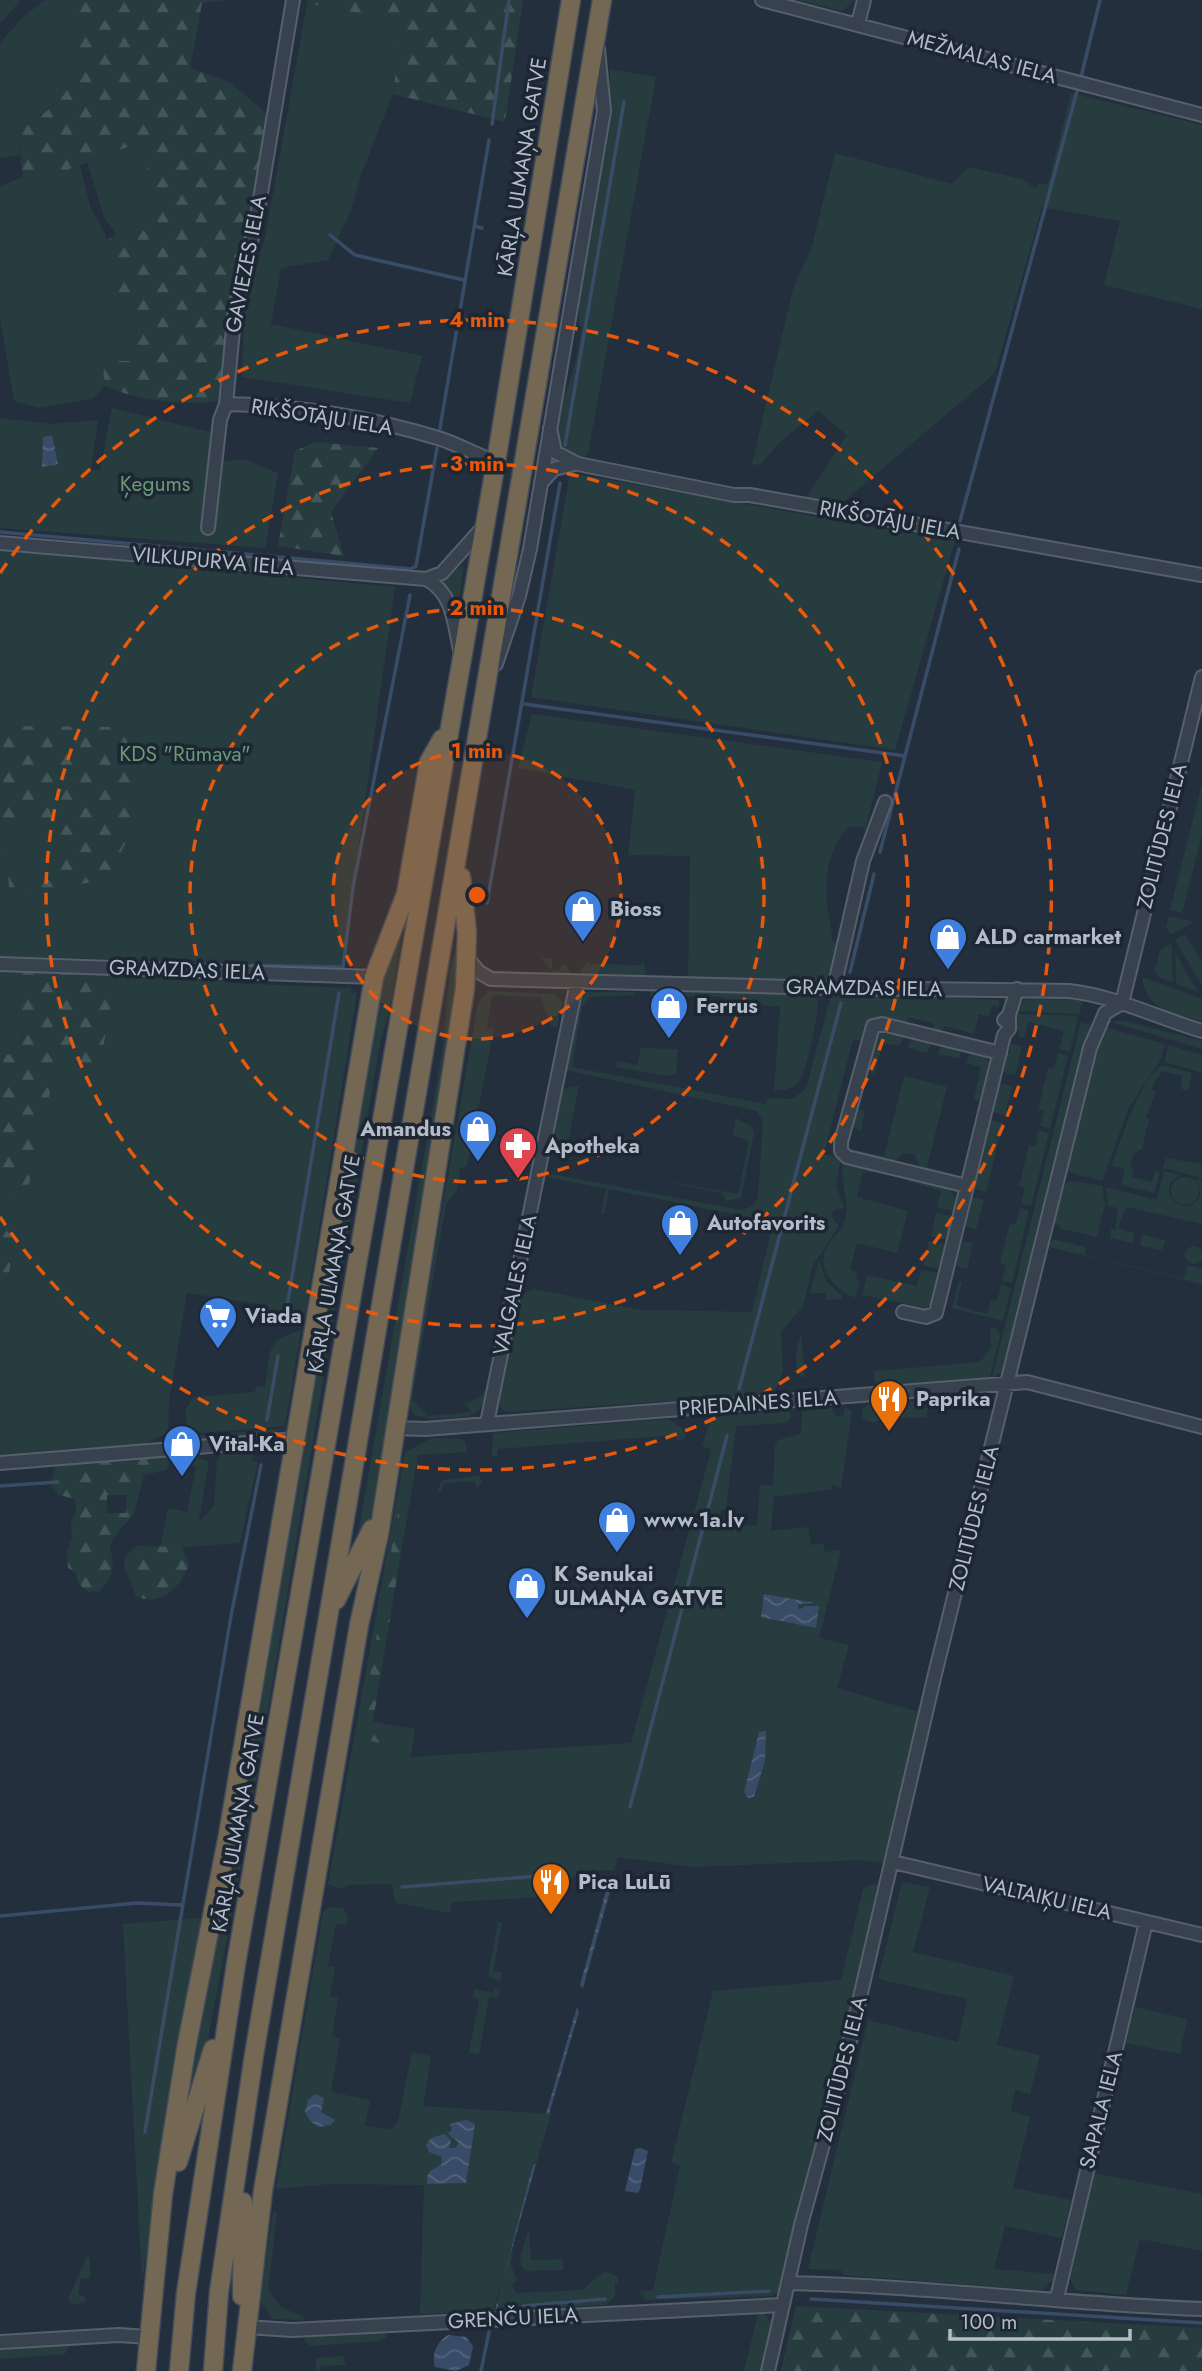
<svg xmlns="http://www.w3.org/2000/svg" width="1202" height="2371" viewBox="0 0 1202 2371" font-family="Jost,sans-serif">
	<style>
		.green { fill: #263c3f; fill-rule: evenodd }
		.forest { fill: url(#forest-firs); fill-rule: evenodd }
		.water { fill: url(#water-waves) }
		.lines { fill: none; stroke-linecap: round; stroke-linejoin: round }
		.stream { stroke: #394c67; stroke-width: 3.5 }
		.minor-casing { stroke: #565f6c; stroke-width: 16 }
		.highway-casing { stroke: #434c59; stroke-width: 21 }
		.minor { stroke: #38414e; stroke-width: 12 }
		.highway { stroke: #746855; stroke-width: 18 }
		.ring { fill: none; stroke: #e8590c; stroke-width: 3.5; stroke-dasharray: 12 9 }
		.labels { text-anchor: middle; stroke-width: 7; stroke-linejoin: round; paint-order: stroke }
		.street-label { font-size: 21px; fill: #b4bcc9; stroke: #1d2633 }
		.park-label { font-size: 21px; fill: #6b9a76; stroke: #1d2633 }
		.poi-label { font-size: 21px; font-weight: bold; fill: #b4bcc9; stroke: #1d2633; text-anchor: start }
		.centre { fill: #e8590c; stroke: #1d2633; stroke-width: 3.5 }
		.ring-label { font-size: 21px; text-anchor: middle; font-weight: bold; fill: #e8590c; stroke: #1d2633; stroke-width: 7; stroke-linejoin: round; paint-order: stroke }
	</style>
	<defs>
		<pattern id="forest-firs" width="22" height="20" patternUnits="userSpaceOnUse" patternTransform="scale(1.75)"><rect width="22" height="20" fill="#263c3f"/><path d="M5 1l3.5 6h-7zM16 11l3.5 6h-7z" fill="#435659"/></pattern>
		<pattern id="water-waves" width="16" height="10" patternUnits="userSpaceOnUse" patternTransform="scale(1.75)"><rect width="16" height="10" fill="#394c67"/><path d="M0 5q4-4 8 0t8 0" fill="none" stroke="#53647b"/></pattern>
	</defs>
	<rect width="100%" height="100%" fill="#242f3e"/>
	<path class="green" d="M0,0H21L0,24Z
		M45,0H53C60,10 71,21 75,32C91,75 55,113 17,128L20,155L0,158V43L24,16Z
		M798,0H855L842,11Z
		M307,3L403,22L393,94L361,175L351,210L328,260L281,268L271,324L422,356L410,403L242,377L244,317L266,233Z
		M610,69L656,77L588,454L582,459L559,451C550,422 566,397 573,371C577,356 579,341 582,327L579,325C574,239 610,155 610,69Z
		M1071,93L1202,125V309L1104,285L1120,221L1042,207L995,373L842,503L806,498L847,435L818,411L781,441L760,465L752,464L793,289L812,246L835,153L952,184L969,167L1023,179L1035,189L1039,184H1048Z
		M143,141L159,229L116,234L104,217L87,162Z
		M80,165L90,206L108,240L122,307L137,327L134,361H103L105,386L92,399L38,408L14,401L0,319V187L23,176L43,179Z
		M112,408L214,433L210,463L245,459L278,473L265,548L0,528V418L52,424L98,420L91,470H100Z
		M570,473L955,541L895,750L531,697Z
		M0,550L395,587L342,966L0,956Z
		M464,565L458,606L443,583L444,577Z
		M532,714L882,762L866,828L849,826C829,847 825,875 827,904C828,917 833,928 832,942L838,944L829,982L688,980L690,856L628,855L635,790L518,768Z
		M1202,784V834L1182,913L1170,910Z
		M1169,916L1194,922L1171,935L1166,927Z
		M404,920L390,1009L380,1043L250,1816L208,2039L191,2103H188L375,1003L382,970Z
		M1185,934L1202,962V985L1175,940Z
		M458,938L463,970L369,1530L356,1546L442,1052L450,971Z
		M1169,944L1172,947L1173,982L1159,978L1155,970L1160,950Z
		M1175,953L1198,992L1176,984Z
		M541,957L552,959V970L560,971L561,965H566L570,973L567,977L556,976Z
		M588,961L591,964L641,965L643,961L646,974L643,979L582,977L581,970Z
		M0,970H20L22,988L16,1012L24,1034L9,1055H0Z
		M117,973L182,976V979H225L227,983L351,988V992L357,993L306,1309L304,1317C293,1325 269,1322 258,1315L259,1304L187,1293L169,1402L168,1433L138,1447L0,1459V1313L16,1240L0,1224V1192L6,1191L25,1201L57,1062L99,1069Z
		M1142,977L1202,999V1021C1173,1013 1147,1011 1142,977Z
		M651,989L809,993L816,996C822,1004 807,1071 799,1081C793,1089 784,1091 774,1090L780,1007L730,1003L722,997L662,996L657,1001L650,997Z
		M488,991L553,994L562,1001L557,1028L551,1026L541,997L492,995L487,1028L494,1029L467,1166L460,1168L457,1190L446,1204L412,1399L428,1416L472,1412L465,1404L477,1399L485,1392C484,1399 483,1407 477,1412C468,1420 420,1421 412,1413L409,1400L478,1003Z
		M582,992H635V995L590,997L582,1007L572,1067L766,1104L768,1098L792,1099L806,1089L830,998L837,993L999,1000V1007L992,1005L989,1017L979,1014L974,1034L944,1026L941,1034L932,1032L934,1024L909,1017L906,1025L881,1019L863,1041L853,1039L824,1154L841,1159L836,1185L844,1208L835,1210L831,1215L839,1226L813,1265L803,1306L781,1332L783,1371L774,1394L508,1412L503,1410L497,1400L519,1296L533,1289L642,1310L752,1312L773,1222L609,1189L604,1214H601L606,1189L548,1177L552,1174L741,1210L752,1206L758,1197L763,1122L757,1111L565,1070Z
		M1028,999L1083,1000L1079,1014L1017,1011L1020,1003Z
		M1018,1014L1078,1016L1070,1052L1059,1049L1064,1031L1028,1022L1024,1038L1018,1036L1019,1031L1014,1029Z
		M1122,1020L1202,1041V1049L1111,1022Z
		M1081,1022L1090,1025L1009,1359L1000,1373L992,1377Z
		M1105,1027L1165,1044L1160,1061L1129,1107L1102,1181L1065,1171L1095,1045Z
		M881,1030L904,1037L899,1046L883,1043L874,1074L866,1070Z
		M912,1038L932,1043L927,1053L908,1048Z
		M1011,1043L1022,1046L1015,1075L1003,1072Z
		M942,1045L960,1050V1058L937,1055Z
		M1168,1045L1202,1055V1073L1165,1062Z
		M641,1048L678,1049L676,1073L668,1076L616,1067L617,1061L637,1065Z
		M971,1052L983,1055L989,1062L980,1102L974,1099L981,1067L966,1063Z
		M1058,1053L1068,1056L1050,1129L1040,1126L1044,1111L1038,1109L1048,1068L1054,1069Z
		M1163,1065L1192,1073L1188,1090L1181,1089L1182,1076L1161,1071L1159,1078H1156L1152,1090L1156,1091L1146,1118L1149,1119L1142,1149L1133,1154L1130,1166L1134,1168L1132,1177L1152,1182L1155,1170L1160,1173L1154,1193L1121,1185L1125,1169L1112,1166C1120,1142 1141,1076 1163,1065Z
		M904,1076L947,1087L927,1167L954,1174V1178L922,1170L914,1154L904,1153L893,1163L855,1154L856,1150L884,1156Z
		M1000,1083L1012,1086L1005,1115L993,1112Z
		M579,1086L569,1138L560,1160L561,1150L554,1149L552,1157L550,1153L562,1091L569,1087Z
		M857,1109L865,1111L861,1131L852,1127Z
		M736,1118L752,1127L754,1134L741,1198L726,1201L722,1193L635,1176L738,1194L749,1140L733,1136Z
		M991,1120L1003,1123L986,1192L974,1189Z
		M1039,1130L1049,1133L1031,1206L1021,1203L1025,1188L1019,1186L1029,1145L1035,1147Z
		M1166,1158L1201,1164L1202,1178L1163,1168Z
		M843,1162L875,1170V1173L863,1171L857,1197L908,1211L897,1253L857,1243L850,1270L857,1272L856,1280L860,1282L855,1298C836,1290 815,1269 827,1247C834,1235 844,1230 846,1215C849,1198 840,1182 843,1162Z
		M1164,1171L1180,1175C1150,1191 1189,1225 1201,1193L1196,1179L1202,1181V1224L1126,1207L1118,1228L1134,1233L1133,1243L1110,1238L1111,1229L1115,1230L1118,1208L1108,1206L1106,1187L1157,1200Z
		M1171 1191a14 14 0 1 1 28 0a14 14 0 1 1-28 0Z
		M910,1179L950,1190L956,1199L953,1211L937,1207L941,1191L908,1181Z
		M1072,1181L1102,1186L1105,1204L1097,1237L1062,1229L1053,1222L1062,1185Z
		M972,1197L984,1200L976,1229L965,1226Z
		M1020,1208L1029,1210L1012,1283L1002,1281L1006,1265L1000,1263L1010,1223L1016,1224Z
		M936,1213L952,1216L946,1240L931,1236Z
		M1142,1234L1165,1240L1162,1250L1140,1246Z
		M1053,1239L1086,1247L1085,1255L1181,1278H1184L1188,1265L1202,1269V1284L1049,1247Z
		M929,1241L945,1245L939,1269L923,1265Z
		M963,1241L973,1243L967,1269L956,1266Z
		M1185 1255a9 9 0 1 1 18 0a9 9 0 1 1-18 0Z
		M819,1260L826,1281L842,1296L841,1299L816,1301L827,1299L826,1293H810Z
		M921,1270L938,1273L931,1304L927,1308L862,1295L867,1275L917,1286Z
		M959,1281L962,1282L956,1305L987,1314L991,1300L997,1301L1001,1285L1011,1288L1003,1321L952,1308Z
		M990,1327L996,1328L1000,1336L990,1377L875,1386L874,1371L980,1362L991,1348Z
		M301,1330L285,1426L202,1433L187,1427L185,1410L194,1397L254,1392L257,1387L265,1386C272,1350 263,1342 301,1330Z
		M801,1334L805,1377H801C792,1364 797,1348 801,1334Z
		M931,1400L926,1417L887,1419V1403Z
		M884,1403V1419L872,1423L862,1418L863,1409L869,1404Z
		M831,1407L836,1416L844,1415V1407L852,1411L841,1489L833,1484L832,1489L774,1497L771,1531L808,1527L811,1545L823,1543L825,1552L841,1550L819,1638L849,1645L837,1688L919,1712L884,1863L860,1860L693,1867L618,1857L614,1870L584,1871L543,1897L452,1902L450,1913L397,1903L394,1899L392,1884L348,1885L341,1889L328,1884L405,1452L432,1438L461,1439L465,1442L467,1452L418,1455L408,1512L398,1511L359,1739L381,1743L385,1724L415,1729L411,1757L631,1743L711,1450L702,1446L710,1422L720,1416L790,1410L791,1418L786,1423L736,1426L726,1510H721L720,1524L757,1526L760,1485L773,1486L775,1445L778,1440L801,1434L802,1409ZM759,1732L754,1797L744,1792Z
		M668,1419L682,1428L686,1436L682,1440L677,1441L676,1435L498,1449L497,1457L492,1456L493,1433Z
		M281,1429C266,1438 207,1444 191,1436Z
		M266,1446L254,1454L251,1461L258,1462L240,1543L160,1549L168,1508L187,1512L196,1466L178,1463L185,1460L186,1453L198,1452L199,1458L209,1461L199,1520L201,1521L214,1505L217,1461L223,1450Z
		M475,1476H480L482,1482L476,1489L475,1481L443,1483L442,1491H437L442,1480Z
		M902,1882L930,1887L913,1952L1014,1976L997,2045L1040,2055L1030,2094L1015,2090L1011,2111L1030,2117L1013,2188L1071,2200L1062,2238L1005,2226L994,2269L1054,2274L1053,2280L1041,2290L843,2275L841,2270L808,2269L868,2020L958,2042L967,1999L878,1979Z
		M875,1883L880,1888L866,1959L778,2292L772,2296L646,2300L638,2291L653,2290L680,2166L671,2163L713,1991L841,1980L863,1889Z
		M329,1907L344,1908L348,1918L347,1924H336L328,1966L335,1967L330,1996L338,1998L332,2036L340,2039L331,2092L370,2100L365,2126L392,2129L398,2122L412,2052L431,2056L423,2106L551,2114L493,2311L420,2314L424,2185L330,2184L276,2189L323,1912Z
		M202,1918L142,2281L123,1924Z
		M498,1922L502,1923L493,1971L502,1973L500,1981L488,1977Z
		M494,1988L500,1989L498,1998L489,1997L479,2054L469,2053L479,2000L473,1997L474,1989L493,1993Z
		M1135,2007L1187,2019L1180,2054L1126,2043Z
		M1094,2173L1202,2194V2251L1140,2239L1126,2295L1075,2290L1070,2279Z
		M273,2212L277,2213L268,2290L282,2308L303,2316L304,2320L273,2319L260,2301Z
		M529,2228L531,2260L563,2259V2270L528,2271L522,2267L520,2258Z
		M514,2244L511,2264L517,2281L512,2285L516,2293L582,2290L605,2271L617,2277L619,2283H615V2296L606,2305L494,2310L499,2307L497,2302Z
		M90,2257V2278L81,2279L78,2294L86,2297L85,2302L72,2305L68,2299L86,2258Z
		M763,2311L772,2324L760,2371H744L758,2314L414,2332Z
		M384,2331L387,2337L380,2341L311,2346L304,2341L309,2334Z
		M65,2342L70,2345L65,2354L0,2359V2347Z
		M343,2356L346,2365L320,2366V2371H315L317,2358Z
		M1165,2362L1171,2371H1106Z"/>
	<path class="forest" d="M53,0H230L202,3L190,68L228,81L268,115L218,401C181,406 140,401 105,386L102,361H134L137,327L122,307L108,240L116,234L159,229L143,141L43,179L23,176L17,128C55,113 91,76 75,32C71,21 60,10 53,0Z
		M308,0H523L505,122L393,94L402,22L307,3Z
		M315,442L378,448L331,512L344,556L278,546L295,451Z
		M0,726L129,727L131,832L107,880L81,884L55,873L53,825L19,818L0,835Z
		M0,845L12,871L51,880L57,893L10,896L8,876L0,878Z
		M20,970L117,973L99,1070L57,1062L25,1202L6,1191L0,1192V1055H9L24,1035L16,1012L22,988Z
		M0,1224L16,1240L0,1313Z
		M166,1454L169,1463L166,1470L144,1475L134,1513L112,1540L110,1547L113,1563L110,1578L100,1591L88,1592L79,1584L75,1572L68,1568L67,1552L72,1537L71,1521L76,1511L75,1499L59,1495L51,1486L56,1464ZM107,1495H127L126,1513H107Z
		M398,1511L408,1512L373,1721L385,1724L381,1743L359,1739Z
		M137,1546L182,1547L189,1565C181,1587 160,1608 136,1596L124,1565L125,1557Z
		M796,2306L1202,2328V2371H1171L1165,2362L1106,2371H781Z"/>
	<path class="water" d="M52,435L58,464L42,467L43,437Z
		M764,1594L815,1603L798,1604L799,1610L805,1606H819L816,1628L761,1617Z
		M766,1731L765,1761L754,1797L748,1798L744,1792L759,1732Z
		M607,1887L611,1888L583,1988L580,1985Z
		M577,2007L579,2012L549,2114H546Z
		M315,2094L324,2098L321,2112L335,2120L331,2125L318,2127L310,2121L305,2112L308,2100Z
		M467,2120L475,2124L466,2183L427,2184C427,2170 430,2171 441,2165L442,2157L429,2152L426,2145L431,2138L445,2134L451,2141L449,2148H456L458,2142L448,2134L452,2129L450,2124Z
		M641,2148L648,2151L640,2189L638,2193L625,2191L635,2149Z
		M536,2164L497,2302L499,2308L495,2310L533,2165Z
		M448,2335L466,2337L473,2346L469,2365L456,2371L435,2367C431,2355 437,2341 448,2335Z"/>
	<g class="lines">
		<path class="stream" d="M1081,77L1100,0
			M492,124L509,0
			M475,226L482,228
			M330,235L355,255L464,280
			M439,434L489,140
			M565,445L624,102
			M960,521L1077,91
			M0,532L411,569L416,566L437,448
			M524,704L905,756
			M880,852L959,549
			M487,903L560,483
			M111,962L179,964
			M199,964L343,967L353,887L410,595
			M850,972L874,874
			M286,1313L339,993
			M739,1389L841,1003
			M267,1420L278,1356
			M0,1486L58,1482
			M630,1807L727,1436
			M402,1887L562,1874
			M0,1916L137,1903L182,1905
			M145,2132L231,1616L261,1465
			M658,2297L769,2291
			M811,2299L1202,2323
			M523,2306L605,2299
			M481,2371L489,2332"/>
		<defs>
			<path id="minor" d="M762,0L1202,115
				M858,24L864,0
				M226,404C295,405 374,418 441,439C459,445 477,455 496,462
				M550,428L555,452L578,464L734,495H750L1202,575
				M541,483L554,469L574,464
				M208,528L220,420L226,404L235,308L257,217L293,0
				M0,543L426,579C453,593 454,622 460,650
				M426,579L442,573L484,526
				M496,664L519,596L530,549L604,111L598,49
				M467,958L479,972L491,979L826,988L1069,991C1115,996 1158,1018 1202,1031
				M0,964L374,977
				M834,988L863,861L885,802
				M1122,1003L1202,677
				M1004,1020L1009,1015L1017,989
				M967,1186L847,1157L841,1151V1142L873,1026L882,1024L1000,1053
				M903,1312L926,1317L936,1313L1004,1035L1009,1029V1015
				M487,1423L577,982
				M393,1428L425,1429L1027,1382L1202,1427
				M0,1463L295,1439
				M893,1862L1202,1935
				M788,2283C927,2286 1064,2304 1202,2309
				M1057,2298L1146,1922
				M245,2327L292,2330L782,2305
				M0,2342L119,2335L148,2337
				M768,2371L801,2225L842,2075L934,1678L1090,1048L1105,1013L1122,1003"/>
			<path id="highway" d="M336,1600L372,1529
				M178,2162L213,2049
				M242,2296L243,2202
				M146,2371L163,2194L186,2049L228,1835L374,977L406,894L429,762L442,739
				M179,2371L186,2293L236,1964L496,462L571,0
				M213,2371L219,2292L254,2055L602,0
				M242,2371L263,2191L359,1625L379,1534L465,988L467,932L461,877"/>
		</defs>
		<use href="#minor" class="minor-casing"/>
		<use href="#highway" class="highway-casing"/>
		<use href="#minor" class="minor"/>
		<use href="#highway" class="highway"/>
	</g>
	<circle cx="477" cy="895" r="144" fill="#e8590c" fill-opacity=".12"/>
	<g class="ring">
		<circle cx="477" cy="895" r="144"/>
		<circle cx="477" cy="895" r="287"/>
		<circle cx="477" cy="895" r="431"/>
		<path d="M0 573A575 575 0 1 1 0 1217"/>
	</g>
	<defs>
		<symbol id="shop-pin" viewBox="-11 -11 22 30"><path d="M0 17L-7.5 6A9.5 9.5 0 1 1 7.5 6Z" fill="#3f7fe0" stroke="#1d2633"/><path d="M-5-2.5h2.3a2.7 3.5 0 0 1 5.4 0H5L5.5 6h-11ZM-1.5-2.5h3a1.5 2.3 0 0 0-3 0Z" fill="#fff"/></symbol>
		<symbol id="pharmacy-pin" viewBox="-11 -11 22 30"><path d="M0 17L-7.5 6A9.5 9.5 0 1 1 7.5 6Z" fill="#e0444e" stroke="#1d2633"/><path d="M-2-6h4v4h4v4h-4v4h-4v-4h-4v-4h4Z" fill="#fff"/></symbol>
		<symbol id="supermarket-pin" viewBox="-11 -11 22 30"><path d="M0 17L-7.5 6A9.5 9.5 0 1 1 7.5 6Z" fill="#3f7fe0" stroke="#1d2633"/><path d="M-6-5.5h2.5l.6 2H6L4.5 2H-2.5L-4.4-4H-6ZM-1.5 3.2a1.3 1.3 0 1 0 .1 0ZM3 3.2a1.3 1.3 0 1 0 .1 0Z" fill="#fff"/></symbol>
		<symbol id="restaurant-pin" viewBox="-11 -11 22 30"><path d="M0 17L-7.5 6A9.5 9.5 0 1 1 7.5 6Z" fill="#e8710a" stroke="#1d2633"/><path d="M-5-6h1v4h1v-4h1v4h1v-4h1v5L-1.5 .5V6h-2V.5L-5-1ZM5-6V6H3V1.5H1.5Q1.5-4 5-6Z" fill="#fff"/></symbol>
	</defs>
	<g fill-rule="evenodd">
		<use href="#shop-pin" x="561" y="887" width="44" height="60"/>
		<use href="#shop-pin" x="926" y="915" width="44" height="60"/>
		<use href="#shop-pin" x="647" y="984" width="44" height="60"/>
		<use href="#shop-pin" x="456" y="1107" width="44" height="60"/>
		<use href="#pharmacy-pin" x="496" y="1124" width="44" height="60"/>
		<use href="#shop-pin" x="658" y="1201" width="44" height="60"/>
		<use href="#supermarket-pin" x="196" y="1294" width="44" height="60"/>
		<use href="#restaurant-pin" x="867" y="1377" width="44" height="60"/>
		<use href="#shop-pin" x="160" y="1422" width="44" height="60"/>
		<use href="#shop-pin" x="595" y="1498" width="44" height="60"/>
		<use href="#shop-pin" x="505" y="1564" width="44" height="60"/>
		<use href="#restaurant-pin" x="529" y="1860" width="44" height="60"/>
	</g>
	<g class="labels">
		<g class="street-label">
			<text transform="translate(982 57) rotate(15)" y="7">MEŽMALAS IELA</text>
			<text transform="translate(522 167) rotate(-81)" y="7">KĀRĻA ULMAŅA GATVE</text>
			<text transform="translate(246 264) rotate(-79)" y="7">GAVIEZES IELA</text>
			<text transform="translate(322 417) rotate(9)" y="7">RIKŠOTĀJU IELA</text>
			<text transform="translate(890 520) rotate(10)" y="7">RIKŠOTĀJU IELA</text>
			<text transform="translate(213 561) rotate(5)" y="7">VILKUPURVA IELA</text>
			<text transform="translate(1162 836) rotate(-76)" y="7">ZOLITŪDES IELA</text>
			<text transform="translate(187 970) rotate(2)" y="7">GRAMZDAS IELA</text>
			<text transform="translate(864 988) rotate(1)" y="7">GRAMZDAS IELA</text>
			<text transform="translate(334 1264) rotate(-80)" y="7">KĀRĻA ULMAŅA GATVE</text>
			<text transform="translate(515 1285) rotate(-78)" y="7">VALGALES IELA</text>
			<text transform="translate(758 1403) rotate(-4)" y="7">PRIEDAINES IELA</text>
			<text transform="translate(974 1518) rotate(-76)" y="7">ZOLITŪDES IELA</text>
			<text transform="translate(238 1823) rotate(-80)" y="7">KĀRĻA ULMAŅA GATVE</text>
			<text transform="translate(1047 1898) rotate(13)" y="7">VALTAIĶU IELA</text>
			<text transform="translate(842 2069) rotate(-76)" y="7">ZOLITŪDES IELA</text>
			<text transform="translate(1101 2110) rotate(-76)" y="7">SAPALA IELA</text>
			<text transform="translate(513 2318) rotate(-3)" y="7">GRENČU IELA</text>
		</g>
		<g class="park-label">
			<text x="155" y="491">Ķegums</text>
			<text x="185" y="761">KDS "Rūmava"</text>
		</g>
		<g class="poi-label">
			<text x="610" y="916">Bioss</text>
			<text x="975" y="944">ALD carmarket</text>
			<text x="696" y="1013">Ferrus</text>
			<text x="451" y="1136" text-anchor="end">Amandus</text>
			<text x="545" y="1153">Apotheka</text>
			<text x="707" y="1230">Autofavorits</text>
			<text x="245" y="1323">Viada</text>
			<text x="916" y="1406">Paprika</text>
			<text x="209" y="1451">Vital-Ka</text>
			<text x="644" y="1527">www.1a.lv</text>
			<text x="554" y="1581">K Senukai<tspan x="554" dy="24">ULMAŅA GATVE</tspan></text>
			<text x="578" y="1889">Pica LuLū</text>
		</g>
	</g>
	<circle cx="477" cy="895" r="10" class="centre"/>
	<g class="ring-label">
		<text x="477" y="327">4 min</text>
		<text x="477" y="471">3 min</text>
		<text x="477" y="615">2 min</text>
		<text x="477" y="758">1 min</text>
	</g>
	<path d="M950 2329v10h180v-10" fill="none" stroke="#b4bcc9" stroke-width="3.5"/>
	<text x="960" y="2329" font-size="21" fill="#b4bcc9" stroke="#1d2633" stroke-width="5" paint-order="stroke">100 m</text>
</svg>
